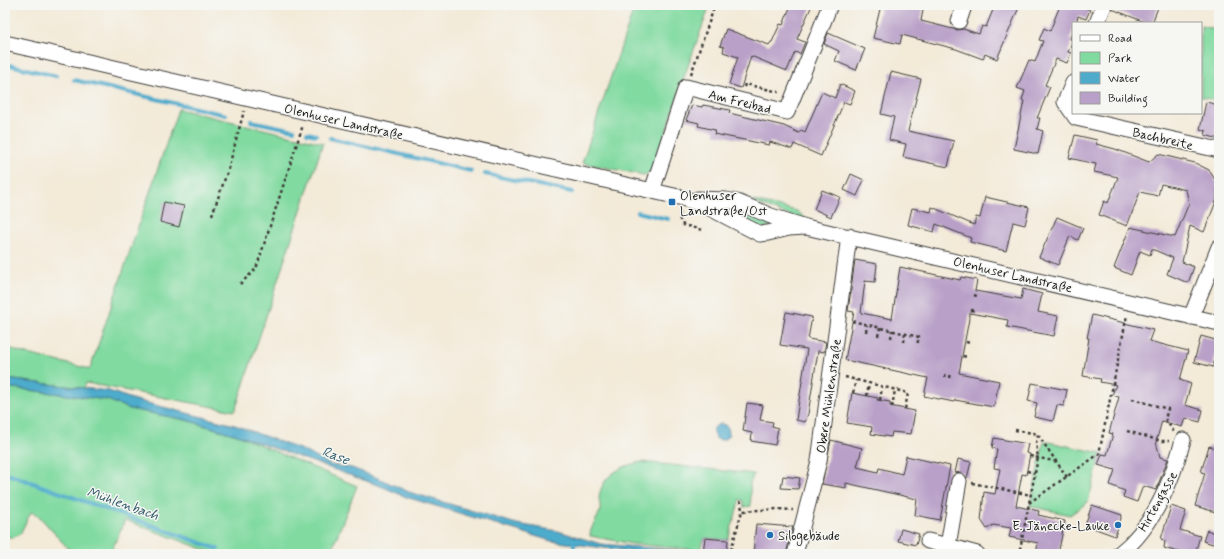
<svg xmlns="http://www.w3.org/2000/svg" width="1224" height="559" viewBox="0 0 1224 559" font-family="Mynerve,sans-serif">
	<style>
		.green { fill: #81daa0; stroke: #4e7b5e }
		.water { fill: #4eabcc; stroke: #356474 }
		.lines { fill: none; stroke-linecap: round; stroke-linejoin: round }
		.stream { stroke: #4eabcc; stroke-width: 4 }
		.building { fill: #b9a0c8 }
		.minor-casing { stroke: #3c3b38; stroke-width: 17 }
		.path { stroke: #3c3b38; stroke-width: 2.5; stroke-dasharray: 3 3; stroke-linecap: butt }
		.minor { stroke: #fff; stroke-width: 15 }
		.poi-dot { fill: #1f6fb2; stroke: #f6f6f2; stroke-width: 1.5 }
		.labels { text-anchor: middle; stroke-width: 3; stroke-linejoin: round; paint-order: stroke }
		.street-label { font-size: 13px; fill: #1c1c1c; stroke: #f6f6f2 }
		.poi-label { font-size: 13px; fill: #1c1c1c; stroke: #f6f6f2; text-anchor: start }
		.water-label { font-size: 14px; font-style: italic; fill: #325c6b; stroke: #f6f6f2 }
	</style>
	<rect width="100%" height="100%" fill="#f6f6f2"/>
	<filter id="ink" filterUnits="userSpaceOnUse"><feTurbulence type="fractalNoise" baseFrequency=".025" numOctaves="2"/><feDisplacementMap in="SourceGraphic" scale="8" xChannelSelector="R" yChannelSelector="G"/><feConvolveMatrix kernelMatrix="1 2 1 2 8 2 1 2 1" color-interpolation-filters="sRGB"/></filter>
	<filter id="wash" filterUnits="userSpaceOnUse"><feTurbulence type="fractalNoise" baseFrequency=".012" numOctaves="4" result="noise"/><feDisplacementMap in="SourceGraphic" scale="16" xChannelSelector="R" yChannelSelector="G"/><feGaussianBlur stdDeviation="0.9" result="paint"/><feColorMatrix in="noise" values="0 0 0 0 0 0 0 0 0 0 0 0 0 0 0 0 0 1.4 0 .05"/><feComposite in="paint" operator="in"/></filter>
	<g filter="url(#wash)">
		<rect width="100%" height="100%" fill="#f3ead8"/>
		<path class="green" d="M635,5H710L683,80L653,171L644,175L582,163Z
			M1201,26L1219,30V101L1201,97Z
			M178,109L323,143L235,411L86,383L84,388L5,379V346L19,352L90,369Z
			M741,198L797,211L805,218L804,221Z
			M718,203L779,223L761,229Z
			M5,387L108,400L130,409L186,420L237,435L357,486L330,554H216L125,520L110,554H73L38,515L31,512L20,534L12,538L5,535Z
			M1044,441L1101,453L1088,502L1070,515L1030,506Z
			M642,462L754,474L750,483L751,506L744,507L743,501L740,499L728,540L705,538L699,550L633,544L590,536C590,526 598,520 600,510C601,506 599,502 599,498C601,475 623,465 642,462Z"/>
		<path class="water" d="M5,379L109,391L135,400L235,425L302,450L331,465L352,468L378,478L409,492L517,524L558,531L601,544L698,552L703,554H650L551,541L406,497L383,487L237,435L186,420L130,409L107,400L5,387Z
			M713 432a8 8 0 1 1 16 0a8 8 0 1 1-16 0Z"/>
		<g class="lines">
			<path class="stream" d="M5,64L56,76
				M74,80L226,115
				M251,121L294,130
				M307,133L316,135
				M330,138L471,171
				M485,174L572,192
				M637,212L668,219
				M5,473L218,549
				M574,541V554"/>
		</g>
		<g id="blocks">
			<path class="building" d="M791,5H812L797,39L805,42L800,54L795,52L787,71L751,56L741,88L729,84L738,57L723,52L724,47L720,46L726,29L769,45L771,42H772L780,24L783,25Z
				M881,5H924L921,21L957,30L963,29L979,34L982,26L986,27L995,5H1020L997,59L985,54L983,59L956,49L902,35L900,44L873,38Z
				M1052,5H1083L1082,6L1090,10L1086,19L1078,16L1076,23H1073V30L1070,39L1073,40L1068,52L1071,53L1067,63L1056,59L1045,85L1050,87L1037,118H1040L1037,129L1043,131L1038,154L1014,149L1024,101L1022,100L1025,91L1017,88L1029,60L1035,62L1043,41L1039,40L1044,28L1050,31L1059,8Z
				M1113,5H1159L1152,23H1147L1112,9Z
				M828,33L865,49L856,70L835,61L839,51L824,44Z
				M891,72L921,79L908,131L954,141L948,167L903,157L906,144L889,140L894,117L881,114Z
				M840,84L855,91L850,104L844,102L821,156L794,144L792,149L770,142L769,145L714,134L715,130L698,126L699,123L686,120L692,105L702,107L703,105L730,110L729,113L784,126L799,133L801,130L805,132L822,92L835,98Z
				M1206,102L1219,105V139L1205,135L1206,131L1200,129Z
				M1075,135L1097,140L1096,144L1115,149L1149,162L1158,154L1195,163L1209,170L1217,183V199L1204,232L1190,226L1182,262L1194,267L1188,283L1167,274L1173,258L1152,249L1150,255L1140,251L1131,275L1114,268L1130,227L1175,237L1189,203L1186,190L1161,184L1158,196L1140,192L1127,226L1099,215L1104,201L1108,203L1118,177L1094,172L1096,164L1069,158Z
				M851,174L864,180L857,196L844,190Z
				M822,190L840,197L831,217L814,209Z
				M985,197L1029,207L1025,225L1013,222L1006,251L970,242L971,238L936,224L934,232L908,225L912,208L931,212L932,207L974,225L976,217L980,218Z
				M164,202L184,206L179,227L160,222Z
				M1057,217L1083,228L1078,240L1070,236L1058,265L1039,257Z
				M855,260L877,264L875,282L865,281L861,313L892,319L900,267L960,280L961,277L977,280L975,291L1021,299L1023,289L1042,294L1038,312L1058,316L1054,336L1007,327L1008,320L970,313L959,373L999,381L994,407L955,400L954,402L924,396L928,378L845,360L854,312L848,311Z
				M786,312L812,317L808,339L826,342L824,352L818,351L808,414L805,422L796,420L807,349L780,345Z
				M1092,315L1153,330L1149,341L1188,351L1180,380L1191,384L1185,405L1203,410L1200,422L1185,418L1182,427L1162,421L1156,442L1160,457L1168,459L1156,490L1143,486L1137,502L1123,497L1125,491L1110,485L1115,470L1098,465L1102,454L1107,455L1113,434L1109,433L1119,397L1112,395L1116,385L1100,382L1101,379L1083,376L1089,338H1087Z
				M1201,336L1219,341L1213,367L1194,362Z
				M1032,383L1067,390L1064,406L1057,405L1053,421L1034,417L1037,403L1028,401Z
				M852,393L878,398L877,400L890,402V406L915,411L911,434L892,432L891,437L871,434L872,427L847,423Z
				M747,403L763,405L760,420L773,422L772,426L778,428L775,445L751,441L752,433L743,431Z
				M994,438L1028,444L1026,453L1030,454L1026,475L1022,474L1016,506L1039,511L1038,515L1065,521L1058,554H1036L1038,543L1009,537L1011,528L993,525L987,529L981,520L984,492L995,494L1000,469L994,468L997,449L992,448Z
				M831,440L862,448L857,467L878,472L879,468L902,474L906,456L950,466L940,520L915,515L917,499L846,483V488L822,484Z
				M1209,446L1219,449V513L1195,506L1205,473L1201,472Z
				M958,459L971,462L967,478L961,472L955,473Z
				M783,476L800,478L798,489L781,488Z
				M1092,505L1122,515L1115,536L1085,525Z
				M1171,506L1186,511L1180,530L1200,536L1195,554H1186L1164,548L1165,541L1161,539Z
				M756,524L793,527L786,554H753Z
				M901,529L919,534L916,545L898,541Z
				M1207,530L1219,535L1216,545L1203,541Z
				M705,538L728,540L727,554L703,552Z"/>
		</g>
	</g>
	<g filter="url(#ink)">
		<use href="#blocks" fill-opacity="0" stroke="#3c3b38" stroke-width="1"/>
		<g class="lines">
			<defs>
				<path id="minor" d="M959,21L964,6
					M1097,23L1104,5
					M5,43L683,198L706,206L760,234L768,233L789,228L806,227
					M1073,83L1065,102L1076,118L1219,150
					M652,191L686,87L787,112L830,5
					M698,199L726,200L737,202L771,216L806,227L1219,323
					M1191,317L1219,247
					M959,481L948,546L977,554
					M928,541L948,546
					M795,554L819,461L849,236
					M1119,554C1154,527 1172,481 1183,440"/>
			</defs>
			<use href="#minor" class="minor-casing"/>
			<path class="path" d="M691,74L715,5
				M744,87L745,84L779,92
				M680,212V220L683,225L702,230
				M212,215L228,170L244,111
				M240,284L256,269L303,125
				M974,295L979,297
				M971,310L976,311
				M852,321L919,337L917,345
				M866,332L867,325
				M878,336L880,328
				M891,338L892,330
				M904,342L905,333
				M966,342L970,343
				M963,356L967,357
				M845,377L908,393L905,409
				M945,377L946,372
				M950,378L951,373
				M853,393L856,380
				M867,396L869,383
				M1132,399L1168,409L1165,419L1174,432
				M880,400L882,387
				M892,407L895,390
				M1015,430L1038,434L1036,443L1038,458L1019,554
				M1127,431L1161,441H1169
				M1038,435L1067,477
				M1030,456L1058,462
				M1027,471L1035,473
				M972,483L1031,495
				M739,502H741L742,511
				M1029,503L1099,454L1127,315
				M731,550L742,511L777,509L793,510"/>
			<use href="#minor" class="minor"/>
		</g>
	</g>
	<g class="poi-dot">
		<rect x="668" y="198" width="8" height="8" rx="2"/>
		<circle cx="1118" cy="525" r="4"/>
		<circle cx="770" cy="535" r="4"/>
	</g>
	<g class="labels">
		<g class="street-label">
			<text transform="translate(740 101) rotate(14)" y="5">Am Freibad</text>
			<text transform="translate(344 121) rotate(13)" y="5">Olenhuser Landstraße</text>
			<text transform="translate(1163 138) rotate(13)" y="5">Bachbreite</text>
			<text transform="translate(1013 274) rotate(13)" y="5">Olenhuser Landstraße</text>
			<text transform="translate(828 396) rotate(-82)" y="5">Obere Mühlenstraße</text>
			<text transform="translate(1157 501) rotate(-61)" y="5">Hirtengasse</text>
		</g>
		<g class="poi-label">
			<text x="680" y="200">Olenhuser<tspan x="680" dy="15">Landstraße/Ost</tspan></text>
			<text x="1110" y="530" text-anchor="end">E. Jänecke-Lauke</text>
			<text x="778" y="540">Silogebäude</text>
		</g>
		<g class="water-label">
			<text transform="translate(336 455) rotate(21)" y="5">Rase</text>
			<text transform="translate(123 503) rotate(19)" y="5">Mühlenbach</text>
		</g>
	</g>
	<rect width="1224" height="559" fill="none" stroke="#f6f6f2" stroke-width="20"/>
	<rect x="1072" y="22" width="130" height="92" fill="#f6f6f2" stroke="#9f9f9c"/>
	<rect x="1080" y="35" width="20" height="6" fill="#ffffff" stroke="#9f9f9c"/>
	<text x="1108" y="42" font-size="12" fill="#1c1c1c">Road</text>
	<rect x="1080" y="52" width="20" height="12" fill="#81daa0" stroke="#9f9f9c"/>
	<text x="1108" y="62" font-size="12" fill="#1c1c1c">Park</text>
	<rect x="1080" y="72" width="20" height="12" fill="#4eabcc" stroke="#9f9f9c"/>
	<text x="1108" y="82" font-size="12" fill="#1c1c1c">Water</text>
	<rect x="1080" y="92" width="20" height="12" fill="#b9a0c8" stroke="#9f9f9c"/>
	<text x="1108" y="102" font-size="12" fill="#1c1c1c">Building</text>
</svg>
